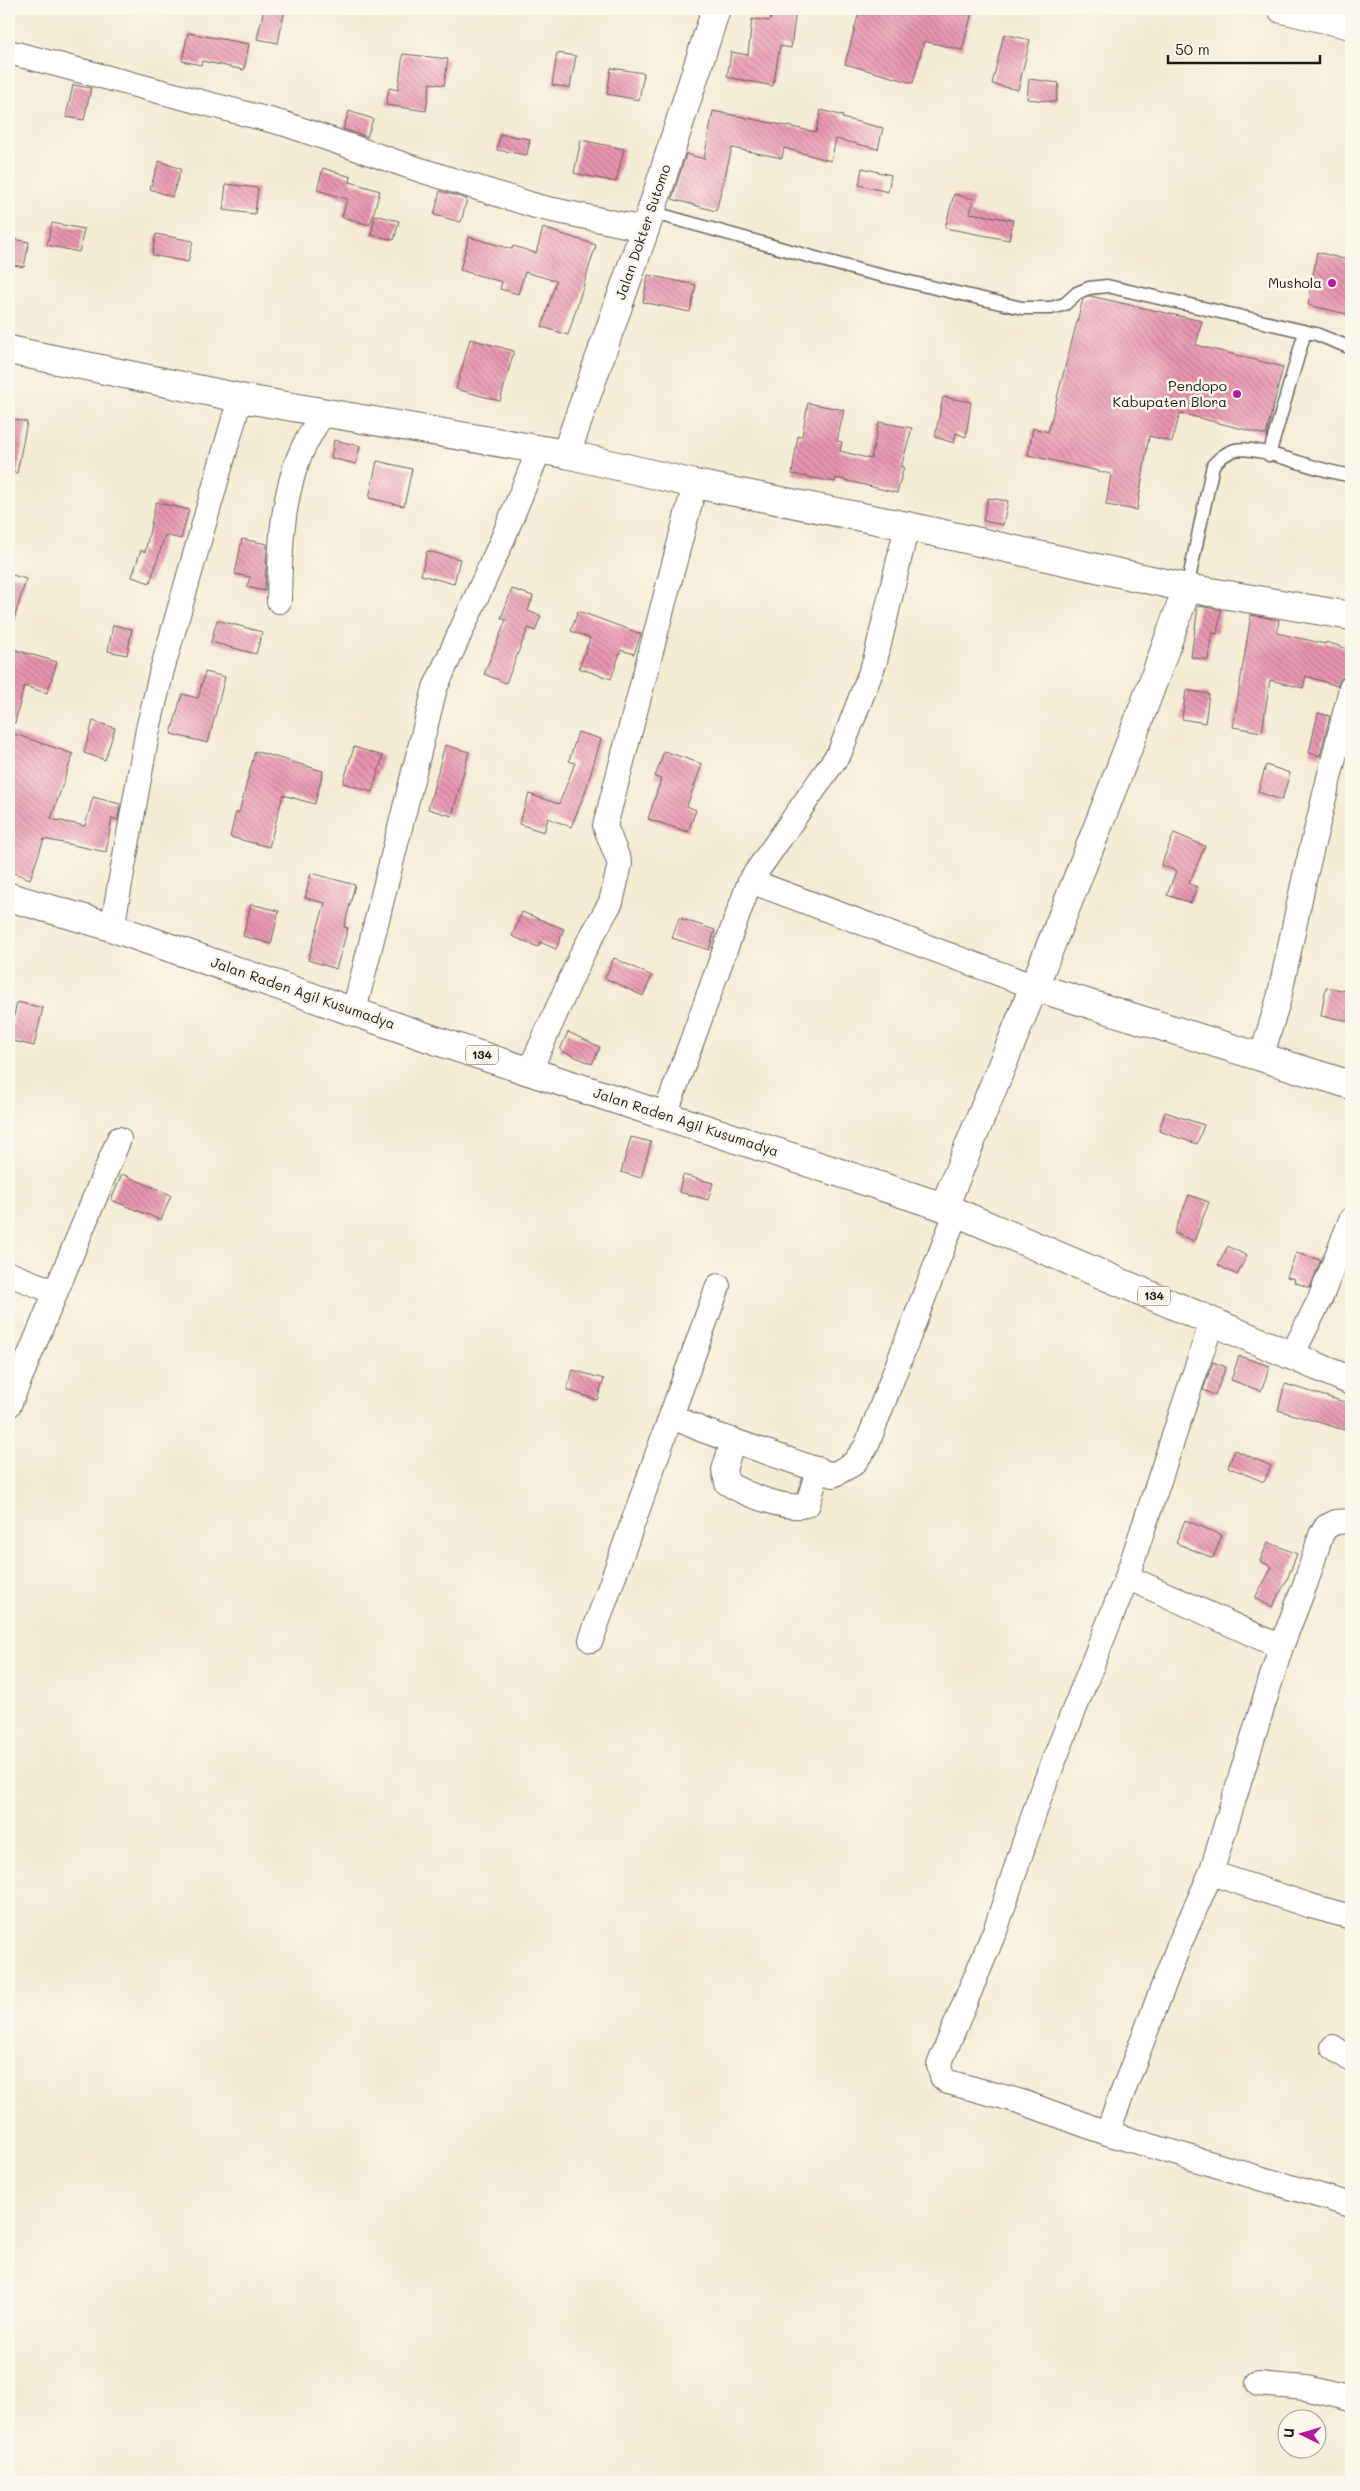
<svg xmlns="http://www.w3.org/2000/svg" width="1360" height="2491" viewBox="0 0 1360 2491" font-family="Mali,sans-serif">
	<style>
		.building { fill: url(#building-back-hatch) }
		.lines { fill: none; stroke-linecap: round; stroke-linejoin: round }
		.service-casing { stroke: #68645d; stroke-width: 15 }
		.minor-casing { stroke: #68645d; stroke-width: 26 }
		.secondary-casing { stroke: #68645d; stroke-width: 30 }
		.primary-casing { stroke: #68645d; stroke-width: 30 }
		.service { stroke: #fff; stroke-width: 12 }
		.minor { stroke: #fff; stroke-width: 24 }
		.secondary { stroke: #fff; stroke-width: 28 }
		.primary { stroke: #fff; stroke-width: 28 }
		.poi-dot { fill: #b5179e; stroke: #fbf7ec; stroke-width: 2 }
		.labels { text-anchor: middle; stroke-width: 5; stroke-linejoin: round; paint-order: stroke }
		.shield { fill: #fbf7ec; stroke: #5f5e5a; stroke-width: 1 }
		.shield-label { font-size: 12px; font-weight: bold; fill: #1c1c1c }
		.street-label { font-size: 14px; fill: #1c1c1c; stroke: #fbf7ec }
		.poi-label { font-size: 14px; fill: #1c1c1c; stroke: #fbf7ec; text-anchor: end }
	</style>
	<defs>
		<pattern id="building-back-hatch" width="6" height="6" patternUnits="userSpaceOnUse" patternTransform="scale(1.25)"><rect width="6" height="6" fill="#e994b1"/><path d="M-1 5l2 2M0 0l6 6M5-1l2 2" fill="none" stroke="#bc788f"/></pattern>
	</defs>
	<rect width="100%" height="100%" fill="#fbf7ec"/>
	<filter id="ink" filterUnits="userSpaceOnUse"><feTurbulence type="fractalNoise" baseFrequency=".02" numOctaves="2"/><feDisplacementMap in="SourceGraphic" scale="10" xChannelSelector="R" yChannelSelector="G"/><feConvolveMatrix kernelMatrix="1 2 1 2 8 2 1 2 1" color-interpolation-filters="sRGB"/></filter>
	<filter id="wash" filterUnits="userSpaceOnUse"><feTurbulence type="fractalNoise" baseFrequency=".0096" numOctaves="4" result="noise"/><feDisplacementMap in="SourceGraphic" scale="20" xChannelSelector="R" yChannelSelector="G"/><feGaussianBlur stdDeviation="1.12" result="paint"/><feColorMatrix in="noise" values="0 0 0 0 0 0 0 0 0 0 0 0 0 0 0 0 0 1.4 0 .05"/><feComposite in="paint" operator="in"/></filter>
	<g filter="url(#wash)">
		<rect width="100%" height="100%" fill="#f4ebd5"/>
		<g id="blocks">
			<path class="building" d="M264,9H285L278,43L257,39Z
				M772,9H796L791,48L780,46L773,86L727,77L731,52L748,55L752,19L770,21Z
				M860,9H973L962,50L924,41L913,83L845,64Z
				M188,33L249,44L244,70L202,61L201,65L182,61Z
				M1004,34L1030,40L1018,90L992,84Z
				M557,53L576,56L570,88L552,85Z
				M403,54L448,59L444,85L430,83L426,111L386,105L389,88L398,90Z
				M611,68L644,73L639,100L607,94Z
				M1029,79L1059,83L1056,102L1027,99Z
				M73,85L91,88L84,120L66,117Z
				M821,110L843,116L842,118L883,128L878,149L836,139L831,161L784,148L782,158L732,148L716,211L672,199L686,154L704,159L713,111L816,132Z
				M349,111L373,119L367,137L343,129Z
				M500,134L530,139L527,155L497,150Z
				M581,140L624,149L616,182L574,173Z
				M159,161L181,169L172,197L150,189Z
				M323,168L351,177L350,182L380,191L370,225L342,217L347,199L317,190Z
				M862,168L891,175L888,192L859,185Z
				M226,184L258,188L255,214L223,210Z
				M440,191L467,199L461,222L434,215Z
				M954,194L974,199L970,213L1013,220L1009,240L945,228Z
				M375,215L399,221L394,240L371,235Z
				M52,223L84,229L79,252L47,245Z
				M543,228L596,245L568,335L542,327L556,281L525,272L518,294L500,289L502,282L460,270L469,237L512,249L513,246L536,253Z
				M156,234L193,241L188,262L152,255Z
				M9,238L29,242L24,267L9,264Z
				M1317,252L1351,261V315L1308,305Z
				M648,275L696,285L690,312L643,302Z
				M1090,296L1202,321L1196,345L1283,367L1266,435L1180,413L1172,442L1149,436L1137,510L1106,505L1111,474L1028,455L1033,428L1048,432L1083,299Z
				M470,339L514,351L500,401L456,389Z
				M943,397L971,402L966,437L956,433L954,443L935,437Z
				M808,403L844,410L837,441L842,442L840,451L871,459L879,422L912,428L901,467H904L897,493L836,478L835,482L792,474L798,436H802Z
				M9,418L27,422L17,473L9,472Z
				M334,440L360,446L356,464L331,458Z
				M377,461L412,469L404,506L369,498Z
				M988,498L1008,501L1003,525L983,521Z
				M156,502L189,510L181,539L165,535L150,583L132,577L141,550L145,552Z
				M242,539L267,544L265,591L247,587L250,577L235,574Z
				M427,551L460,559L454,584L421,575Z
				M9,574L26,579L13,623H9Z
				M512,589L533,596L528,611L541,616L535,631L528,628L506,683L484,674L506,620L501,618Z
				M1198,606L1221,610L1217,634L1212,633L1208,660L1191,657Z
				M578,611L641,634L634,654L621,650L611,679L579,668L590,638L571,631Z
				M1251,615L1279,620L1277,633L1325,644L1326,642L1351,650V675L1341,678L1337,686L1306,676L1303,688L1270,680L1262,732L1233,727Z
				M217,620L262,632L256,654L211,642Z
				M113,625L132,629L127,655L108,651Z
				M9,648L57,662L47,693L24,686L15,723L9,722Z
				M205,672L225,677L208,743L171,734L182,694L198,698Z
				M1186,690L1209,694L1205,723L1182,719Z
				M1318,713L1330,716L1320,756L1309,753Z
				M93,721L115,728L105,760L84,753Z
				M9,732L73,754L51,819L85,826L93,797L120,804L118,820L112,818L106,852L44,839L30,879L9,871Z
				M578,732L601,739L585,793L571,827L548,818L544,832L519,824L529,794L559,804L575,763L569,761Z
				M445,745L469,752L452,816L428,809Z
				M354,747L383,756L372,792L343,783Z
				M255,751L323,771L315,804L283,795L269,847L230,837L236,812L239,813Z
				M664,751L702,764L687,806L696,810L688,832L648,819L661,779L655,777Z
				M1266,765L1290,773L1282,800L1258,792Z
				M1174,833L1205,846L1189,884L1197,887L1191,903L1167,895L1176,871L1161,865Z
				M311,873L355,885L344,927L348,928L336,969L308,960L325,903L305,898Z
				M251,904L279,911L271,944L243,936Z
				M522,912L564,929L556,949L540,942L538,947L512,936Z
				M679,918L715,930L709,950L672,938Z
				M614,958L652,976L643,996L605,978Z
				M1326,987L1351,992V1021L1321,1016Z
				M17,1002L43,1008L34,1046L9,1040Z
				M568,1032L600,1047L592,1064L560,1050Z
				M1165,1112L1204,1125L1197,1144L1159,1131Z
				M631,1137L651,1142L641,1178L621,1172Z
				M122,1174L171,1195L161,1220L111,1200Z
				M683,1175L713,1183L708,1200L679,1192Z
				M1189,1195L1209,1202L1194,1241L1174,1233Z
				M1228,1246L1247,1256L1237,1275L1218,1265Z
				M1296,1253L1321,1260L1310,1288L1294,1282L1295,1279L1287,1277Z
				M1239,1356L1270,1366L1261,1391L1231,1380Z
				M1213,1362L1226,1367L1215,1395L1203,1390Z
				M573,1370L604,1379L597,1400L567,1390Z
				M1285,1384L1351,1404V1432L1278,1410Z
				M1235,1450L1271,1466L1264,1482L1228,1467Z
				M1185,1520L1222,1535L1213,1558L1176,1543Z
				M1268,1542L1297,1554L1286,1582L1272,1607L1255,1598L1272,1567L1260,1561Z"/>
		</g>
	</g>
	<g filter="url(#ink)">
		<use href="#blocks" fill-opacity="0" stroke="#68645d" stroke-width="1"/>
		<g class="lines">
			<defs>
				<path id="service" d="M651,212L862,271L1022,308H1051L1065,304L1077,293L1089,288L1107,286L1316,334L1351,348
					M1269,455L1305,332
					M1187,588L1213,465C1220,458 1225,453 1235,450C1259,444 1322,474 1351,475"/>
				<path id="minor" d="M9,52L285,124L411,167L539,207L644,229
					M279,601C280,552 281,503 299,457C305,441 315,427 323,412
					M750,881L1035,987
					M112,928L148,729L162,670L240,398
					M354,1011L435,688L501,543L539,450
					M1261,1058L1279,998L1304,880L1351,688
					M530,1070L583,952L611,902L620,864L605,826L695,484
					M665,1115L750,881L840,752L875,661L907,526
					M9,1274L55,1292
					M1212,1321L1127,1577L1041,1793L996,1928L939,2065L942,2077L948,2082L1022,2102L1107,2133L1351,2205
					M1291,1357L1320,1299L1351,1220
					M9,1405L119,1139
					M671,1416L718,1286
					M733,1440L724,1470L727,1483C742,1493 792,1513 808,1504L818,1469
					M591,1640L671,1416L705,1431L833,1475L853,1464L866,1447L956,1213
					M1281,1647L1306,1582L1321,1535L1326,1527L1336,1522L1351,1521
					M1211,1873L1311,1906L1351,1917
					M1333,2047L1351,2060
					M1107,2133L1179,1945L1211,1873L1281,1647L1127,1577
					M1258,2384L1306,2388L1351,2399"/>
				<path id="secondary" d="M1282,9L1351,25
					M9,350L240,398L566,454L695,484L907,526L1187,588
					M566,454L651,212L716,9
					M1035,987L1351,1085
					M944,1207C1028,1002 1113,797 1187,588L1351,616"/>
				<path id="primary" d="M9,897L102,924L452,1046L944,1207L1351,1381"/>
			</defs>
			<use href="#service" class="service-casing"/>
			<use href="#minor" class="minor-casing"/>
			<use href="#secondary" class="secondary-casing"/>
			<use href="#primary" class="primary-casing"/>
			<use href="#service" class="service"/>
			<use href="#minor" class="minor"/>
			<use href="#secondary" class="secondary"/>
			<use href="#primary" class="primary"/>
		</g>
	</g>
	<g class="poi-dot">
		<circle cx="1332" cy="283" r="5"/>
		<circle cx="1237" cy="394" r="5"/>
	</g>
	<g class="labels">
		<g class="shield">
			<rect x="466" y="1045.5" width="32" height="19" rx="4"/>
			<rect x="1138" y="1286.5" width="32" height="19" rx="4"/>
		</g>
		<g class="shield-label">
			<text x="482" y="1059">134</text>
			<text x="1154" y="1300">134</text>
		</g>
		<g class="street-label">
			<text transform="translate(643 232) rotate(-71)" y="5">Jalan Dokter Sutomo</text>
			<text transform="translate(303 993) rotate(19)" y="5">Jalan Raden Agil Kusumadya</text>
			<text transform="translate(686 1122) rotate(18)" y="5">Jalan Raden Agil Kusumadya</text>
		</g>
		<g class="poi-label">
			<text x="1322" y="288">Mushola</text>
			<text x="1227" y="391">Pendopo<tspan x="1227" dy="16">Kabupaten Blora</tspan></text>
		</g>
	</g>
	<rect width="1360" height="2491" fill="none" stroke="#fbf7ec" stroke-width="30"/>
	<g transform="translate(1302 2434) rotate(275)"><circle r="24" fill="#fbf7ec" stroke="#a29f99"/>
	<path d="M0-4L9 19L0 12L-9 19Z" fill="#b5179e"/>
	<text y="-8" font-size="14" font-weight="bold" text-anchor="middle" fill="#1c1c1c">U</text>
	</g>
	<path d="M1168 55v8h152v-8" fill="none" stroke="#1c1c1c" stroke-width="2.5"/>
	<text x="1175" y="55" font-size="15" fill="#1c1c1c" stroke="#fbf7ec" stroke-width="4" paint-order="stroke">50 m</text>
</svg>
